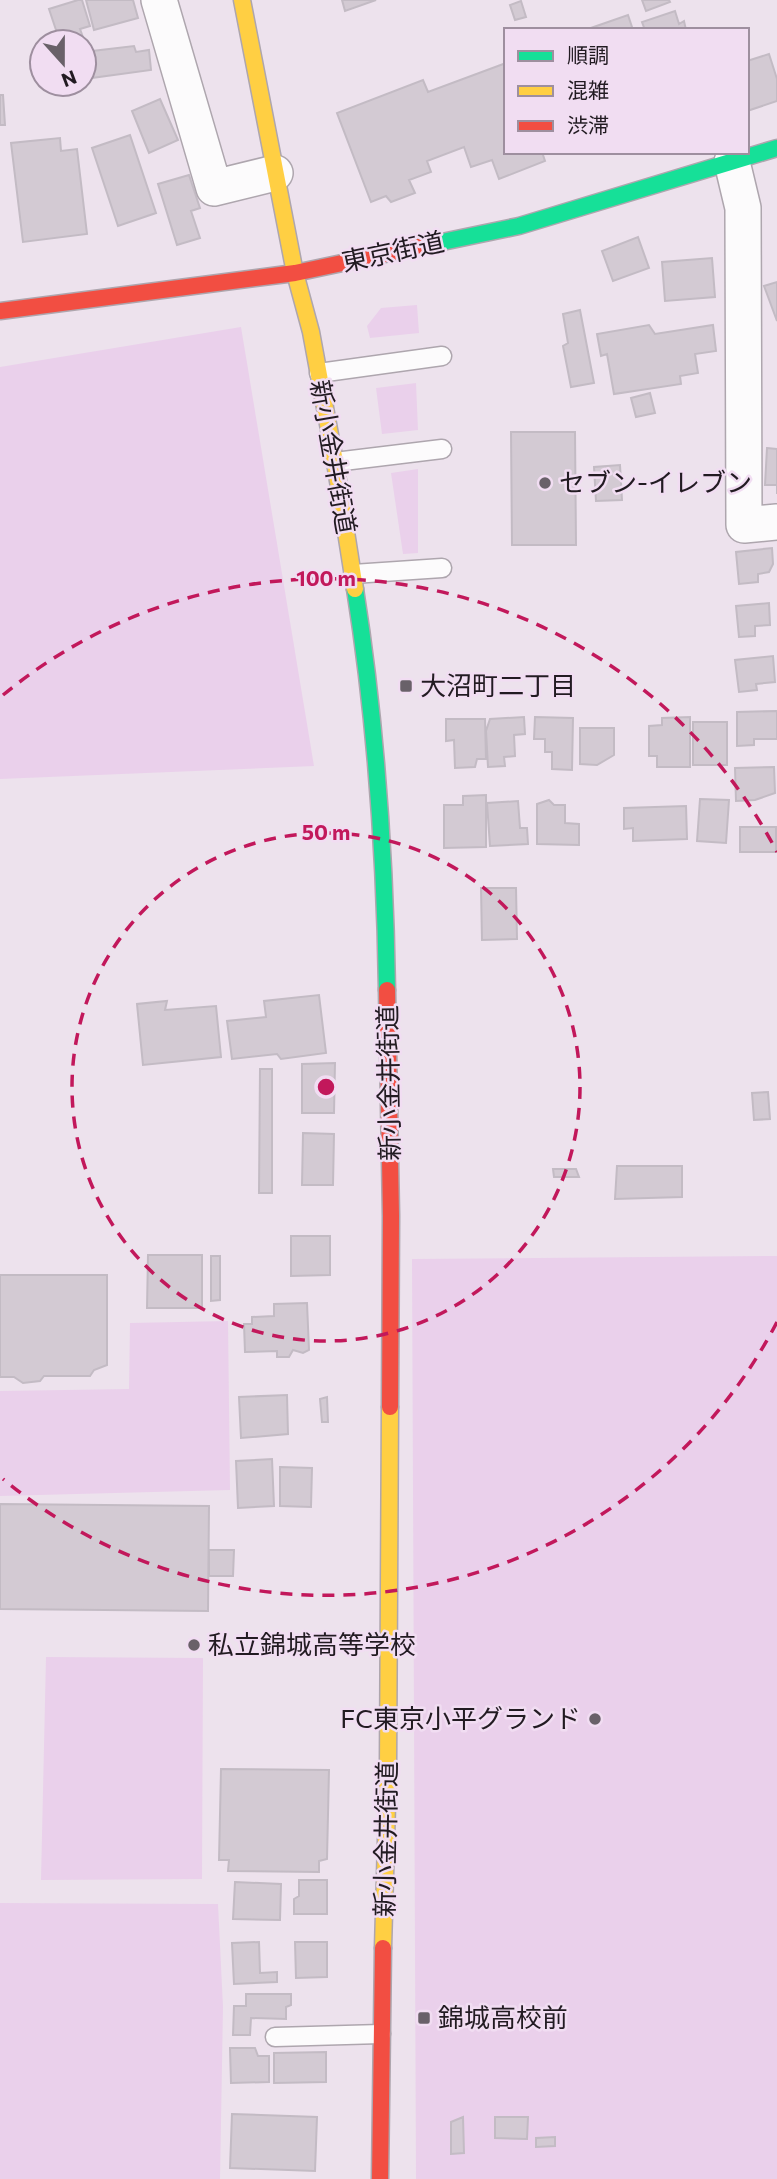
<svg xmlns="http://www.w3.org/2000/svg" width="777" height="2179" viewBox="0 0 777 2179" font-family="Commissioner,'Noto Sans JP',sans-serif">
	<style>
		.green { fill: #ead0eb }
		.building { fill: #d3cad3; stroke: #c3bbc4; stroke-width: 2 }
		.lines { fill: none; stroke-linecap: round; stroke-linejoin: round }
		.lane-casing { stroke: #aea6ae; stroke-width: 21 }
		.street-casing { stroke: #aea6ae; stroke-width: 38 }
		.fast-casing { stroke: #aea6ae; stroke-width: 19 }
		.slow-casing { stroke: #aea6ae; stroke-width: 19 }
		.jam-casing { stroke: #aea6ae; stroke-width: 19 }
		.lane { stroke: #fcfbfc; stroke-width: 18 }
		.street { stroke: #fcfbfc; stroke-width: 35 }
		.fast { stroke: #16e098; stroke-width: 16 }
		.slow { stroke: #ffcf43; stroke-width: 16 }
		.jam { stroke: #f24e42; stroke-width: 16 }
		.ring { fill: none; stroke: #c2185b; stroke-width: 3.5; stroke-dasharray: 12 9 }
		.poi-dot { fill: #696169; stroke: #f1ddf2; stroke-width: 2.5 }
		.labels { text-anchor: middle; stroke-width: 5; stroke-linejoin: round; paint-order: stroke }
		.street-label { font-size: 26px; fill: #221b22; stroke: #f1ddf2 }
		.poi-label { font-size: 26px; fill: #221b22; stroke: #f1ddf2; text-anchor: start }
		.centre { fill: #c2185b; stroke: #f1ddf2; stroke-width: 3.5 }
		.ring-label { font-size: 21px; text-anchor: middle; font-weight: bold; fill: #c2185b; stroke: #f1ddf2; stroke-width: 5; stroke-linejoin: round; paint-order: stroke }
	</style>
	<rect width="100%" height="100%" fill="#ede2ed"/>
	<path class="green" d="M417,305L419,333L370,338L367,326L381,308Z
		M241,327L314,766L0,779V367Z
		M416,383L418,430L382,434L376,388Z
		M418,469V553L403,554L391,473Z
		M777,1256V2179H416L412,1259Z
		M228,1321L230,1490L0,1496V1391L129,1389L130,1323Z
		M46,1657L203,1658L202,1879L41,1880Z
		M0,1903L218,1904L223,2007L220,2179H0Z"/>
	<path class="building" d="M78,0H82L90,26L80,29L84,40L77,42H60L49,9Z
		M86,0H133L138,18L94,30Z
		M342,0H376L345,11Z
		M642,0H669L670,2L646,11Z
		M521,1L526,17L515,20L510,5Z
		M675,11L679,24L684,21L686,30H645L642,22Z
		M628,15L633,30H585Z
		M134,46L136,52L149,50L151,70L84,79V52Z
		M769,54L777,79V101L747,111V61Z
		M506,63V152H542L545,161L499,179L492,160L471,167L464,147L427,161L431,172L409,180L415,193L391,202L386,196L371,202L337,113L423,80L428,92Z
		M0,95H3L5,125H0Z
		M160,99L178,140L149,153L132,111Z
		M130,135L156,213L118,226L92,148Z
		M60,138L61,151L77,149L87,234L23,242L11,143Z
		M189,175L200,208L191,211L200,238L177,245L158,184Z
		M638,237L649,268L613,281L602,251Z
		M712,258L715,297L665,301L662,262Z
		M777,282V321L764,286Z
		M580,310L594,383L571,387L563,346L568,343L563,314Z
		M649,325L655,334L713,325L716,351L695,354L698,373L680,376L681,384L614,394L607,354L601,356L597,334Z
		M650,393L655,413L636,417L631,398Z
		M511,432H575L576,545H512Z
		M767,448L777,449V494V485H765Z
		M620,465L622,500L596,501L594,467Z
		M772,548L773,564L769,572L758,574V582L739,584L736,552Z
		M769,603L770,625L755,626V636L739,637L736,606Z
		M773,656L775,682L756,684L757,690L739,692L735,660Z
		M777,711V739H754V745L737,746V712Z
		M524,717L525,734L514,735L515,756L504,757L505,766L488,767L486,731L490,719Z
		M535,717L573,718L572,770L552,769V752H545V739H534Z
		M690,717V767H657V756H649V726L662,725V718Z
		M446,719H485L486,759H477L475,767L455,768L454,740L446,741Z
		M693,722H727V765H693Z
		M580,728H614V755L597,765L580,764Z
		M774,767L775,793L755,800L736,801L735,768Z
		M486,795V847L444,848V805H463V796Z
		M700,799L729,800L726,843L697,841Z
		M549,800L554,805H565V823L579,824V845L537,844V804Z
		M518,801L520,828H527L528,844L490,846L487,803Z
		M686,806L687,839L633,841V828L624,829V808Z
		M740,827H776V852H740Z
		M481,888H516L517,939L482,940Z
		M319,995L326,1053L281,1059L277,1054L232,1059L227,1021L266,1017L264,1001Z
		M167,1001L165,1010L216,1006L221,1057L143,1065L137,1004Z
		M335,1063L334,1113H302V1064Z
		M260,1069H272V1193H259Z
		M768,1092L770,1119L754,1120L752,1093Z
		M303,1133L334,1134L333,1185H302Z
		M617,1166H682V1197L615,1199Z
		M553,1169H576L579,1177H554Z
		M291,1236H330V1275L291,1276Z
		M148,1255H202V1308H147Z
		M211,1256H220V1300L211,1301Z
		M0,1275H107V1365L94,1370L90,1376H44L40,1381L23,1383L14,1377H0Z
		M307,1303L309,1350L303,1353L293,1350L289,1357H277V1351L245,1352L244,1324H252V1317L274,1316V1304Z
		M287,1395L288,1434L241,1438L239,1397Z
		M327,1397L328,1422H322L320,1399Z
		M272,1459L274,1506L238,1508L236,1461Z
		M280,1467L312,1468L311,1507L280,1506Z
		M0,1504L209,1506L208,1611L0,1609Z
		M209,1550H234L233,1576H209Z
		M221,1769L329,1770L327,1859L319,1861V1872L228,1871L229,1860H219Z
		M299,1880H327V1914H294V1899L299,1896Z
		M235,1882L281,1884L280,1920L233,1919Z
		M259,1942L260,1973L277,1972V1982L234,1984L232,1943Z
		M295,1942H327V1977L296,1978Z
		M246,1994H291V2005L286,2007V2019L251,2018L250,2035H233L234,2006H246Z
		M230,2048H255L258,2056H269V2082L231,2083Z
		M326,2052V2082L274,2083V2053Z
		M232,2114L317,2117L315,2171L230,2168Z
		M463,2117L464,2153L451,2154V2122Z
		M495,2117H528L527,2139L495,2138Z
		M555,2137V2146L536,2147V2138Z"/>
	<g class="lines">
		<defs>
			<path id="lane" d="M319,373L442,356
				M335,462L442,449
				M353,574L442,568
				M275,2037L381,2034"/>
			<path id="street" d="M159,0L214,188L275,173
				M732,162L743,208L744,525L777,522"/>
			<path id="fast" d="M418,247L519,226L777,148
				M355,589C376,721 385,856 387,990"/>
			<path id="slow" d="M242,0L295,273L311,332L335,462L355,589
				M383,1948L388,1768L390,1407"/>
			<path id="jam" d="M0,311L295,273L418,247
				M387,990L391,1216L390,1407
				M380,2179L383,1948"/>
		</defs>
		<use href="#lane" class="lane-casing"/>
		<use href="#street" class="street-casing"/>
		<use href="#fast" class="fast-casing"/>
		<use href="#slow" class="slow-casing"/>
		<use href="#jam" class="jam-casing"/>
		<use href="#lane" class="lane"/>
		<use href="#street" class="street"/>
		<use href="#fast" class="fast"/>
		<use href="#slow" class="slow"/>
		<use href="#jam" class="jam"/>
	</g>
	<g class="ring">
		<circle cx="326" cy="1087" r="254"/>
		<path d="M777 1322A508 508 0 0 1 3 1479M3 695A508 508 0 0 1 777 852"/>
	</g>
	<g class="poi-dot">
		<circle cx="545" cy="483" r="7"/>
		<rect x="399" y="679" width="14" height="14" rx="3.5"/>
		<circle cx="194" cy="1645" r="7"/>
		<circle cx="595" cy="1719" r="7"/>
		<rect x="417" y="2011" width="14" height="14" rx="3.5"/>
	</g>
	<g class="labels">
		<g class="street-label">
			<text transform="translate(393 252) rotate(-12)" y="9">東京街道</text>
			<text transform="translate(333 457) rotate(80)" y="9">新小金井街道</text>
			<text transform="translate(389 1083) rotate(-91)" y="9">新小金井街道</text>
			<text transform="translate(386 1839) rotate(-89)" y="9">新小金井街道</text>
		</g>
		<g class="poi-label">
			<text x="559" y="492">セブン-イレブン</text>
			<text x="420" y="695">大沼町二丁目</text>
			<text x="208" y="1654">私立錦城高等学校</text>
			<text x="581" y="1728" text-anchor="end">FC東京小平グランド</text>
			<text x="438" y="2027">錦城高校前</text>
		</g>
	</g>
	<circle cx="326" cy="1087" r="10" class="centre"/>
	<g class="ring-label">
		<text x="326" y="586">100 m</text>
		<text x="326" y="840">50 m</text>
	</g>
	<rect x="504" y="28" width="245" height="126" fill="#f1ddf2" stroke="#9e8f9f" stroke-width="2"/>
	<rect x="518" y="51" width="35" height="10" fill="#16e098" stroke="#9e8f9f" stroke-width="2"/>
	<text x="567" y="63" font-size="21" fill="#221b22">順調</text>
	<rect x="518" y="86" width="35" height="10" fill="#ffcf43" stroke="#9e8f9f" stroke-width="2"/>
	<text x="567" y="98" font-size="21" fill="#221b22">混雑</text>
	<rect x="518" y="121" width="35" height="10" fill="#f24e42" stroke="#9e8f9f" stroke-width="2"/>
	<text x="567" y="133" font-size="21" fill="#221b22">渋滞</text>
	<g transform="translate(63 63) rotate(159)"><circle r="33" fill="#f1ddf2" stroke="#9e8f9f" stroke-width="2"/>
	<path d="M0-5L12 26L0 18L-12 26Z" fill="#696169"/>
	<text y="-10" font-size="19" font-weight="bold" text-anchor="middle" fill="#221b22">N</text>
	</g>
</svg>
